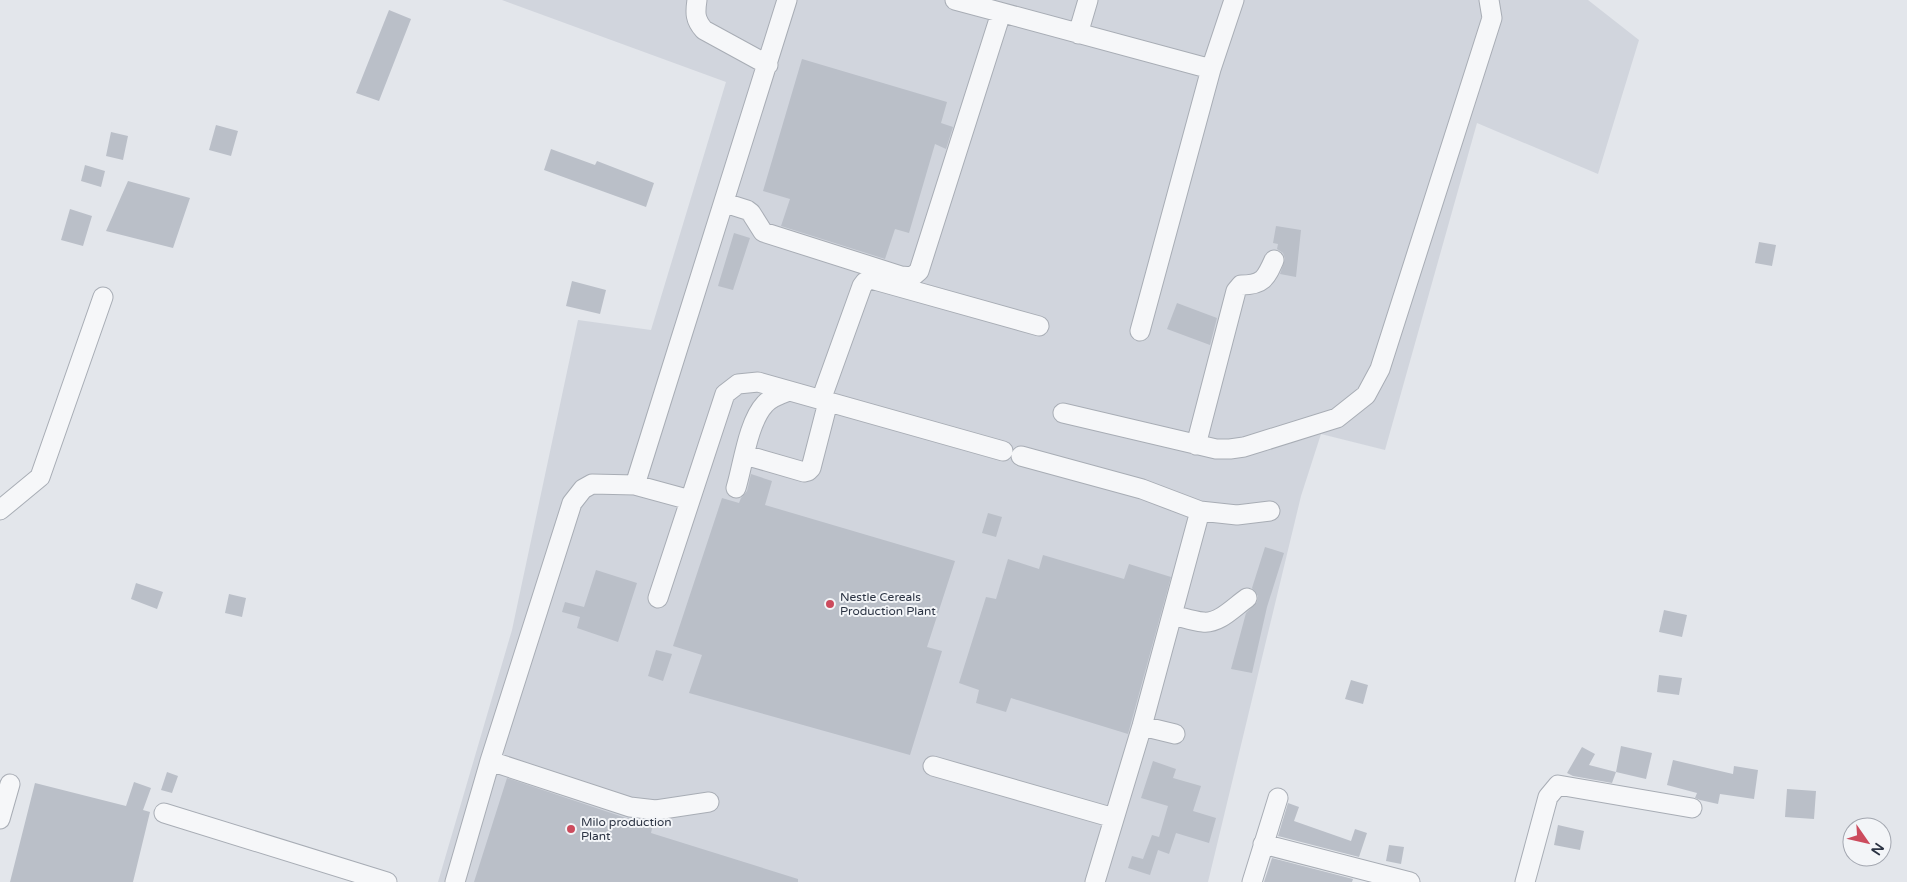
<svg xmlns="http://www.w3.org/2000/svg" width="1907" height="882" viewBox="0 0 1907 882" font-family="'Varela Round',sans-serif">
	<style>
		.built { fill: #d1d5dd }
		.building { fill: #babfc8 }
		.lines { fill: none; stroke-linecap: round; stroke-linejoin: round }
		.minor-casing { stroke: #a8adb5; stroke-width: 21 }
		.minor { stroke: #f6f7f9; stroke-width: 19 }
		.poi-dot { fill: #cc4b5d; stroke: #f3f5f8; stroke-width: 2 }
		.labels { text-anchor: middle; stroke-width: 4; stroke-linejoin: round; paint-order: stroke }
		.poi-label { font-size: 12px; fill: #2b3343; stroke: #f3f5f8; text-anchor: start }
	</style>
	<rect width="100%" height="100%" fill="#e3e6eb"/>
	<path class="built" d="M502,0H1588L1639,40L1598,174L1477,123L1385,450L1321,434L1301,496L1208,882H438L512,630L578,320L651,330L726,82Z"/>
	<path class="building" d="M389,10L411,19L379,101L356,93Z
		M802,59L947,102L941,123L953,127L946,149L935,144L909,233L895,229L885,259L781,226L790,199L763,191Z
		M216,125L238,131L231,156L209,150Z
		M111,132L128,136L123,160L106,156Z
		M551,149L595,165L597,161L654,183L646,207L544,170Z
		M85,165L105,171L101,187L81,181Z
		M128,181L190,198L173,248L106,231Z
		M70,209L92,216L83,246L61,240Z
		M1276,226L1301,230L1296,277L1280,274L1285,259L1283,253L1277,249L1278,244L1273,243Z
		M734,233L750,238L733,290L718,286Z
		M1759,242L1776,245L1772,266L1755,263Z
		M572,281L606,290L600,314L566,306Z
		M1177,303L1217,318L1210,345L1167,329Z
		M751,474L772,481L765,505L955,561L927,647L942,651L910,755L689,693L702,655L673,646L722,498L739,503L741,498L747,491Z
		M988,513L1002,517L996,537L982,533Z
		M1265,547L1284,553L1267,607L1252,673L1231,669L1246,613L1257,602L1258,596L1252,588Z
		M1043,555L1124,579L1129,564L1171,577L1128,734L1011,698L1006,712L976,703L979,690L959,683L986,597L996,599L1008,559L1039,569Z
		M596,570L637,583L618,642L577,628L580,617L562,612L565,602L584,607Z
		M136,583L163,592L157,609L131,599Z
		M229,594L246,598L242,617L225,613Z
		M1664,610L1687,615L1682,637L1659,632Z
		M656,650L672,654L663,681L648,676Z
		M1659,675L1682,678L1679,695L1657,692Z
		M1351,680L1368,685L1363,704L1345,699Z
		M1621,746L1652,753L1646,779L1616,772Z
		M1582,747L1595,754L1589,765L1616,772L1612,783L1573,776L1567,773Z
		M1673,760L1733,774L1734,766L1758,770L1754,799L1720,794L1718,804L1700,800L1695,798L1697,793L1667,785Z
		M1153,761L1176,769L1173,778L1201,786L1193,811L1216,818L1209,843L1176,833L1169,854L1158,850L1150,875L1128,868L1132,856L1143,859L1152,835L1159,837L1168,806L1141,798Z
		M167,772L178,776L172,793L161,790Z
		M507,778L626,818L653,824L651,833L798,879V882H474Z
		M134,782L151,788L143,810L150,812L133,882H10L35,783L126,806Z
		M1787,789L1816,791L1814,819L1785,817Z
		M1288,803L1299,807L1294,821L1351,841L1355,829L1367,833L1359,857L1278,836Z
		M1558,825L1584,831L1580,850L1554,845Z
		M1389,845L1404,847L1401,864L1386,861Z
		M1272,858L1353,879L1352,882H1264Z"/>
	<g class="lines">
		<defs>
			<path id="minor" d="M697,0C695,13 695,20 704,30L768,65
				M955,0L1211,69
				M1078,34L1088,0
				M725,203L747,210L751,213L763,232L901,276L912,277L919,271L1001,13
				M1140,331L1211,69L1234,0
				M821,400L862,286L865,282L871,279L1039,326
				M1063,413L1216,449H1230L1244,447L1337,418L1366,395L1380,369L1492,18L1489,0
				M1196,445L1236,291L1241,285C1263,285 1266,278 1274,260
				M745,455L804,472L808,471L811,468L828,402
				M1021,456L1142,489L1200,511L1142,726L1095,882
				M635,485L787,0
				M736,488C743,465 748,422 765,404C771,397 781,394 789,391
				M0,510L40,477L103,297
				M1200,511L1237,515L1270,511
				M658,598L725,394L738,384L758,382L1003,451
				M1172,615C1182,617 1192,621 1203,622C1219,624 1234,607 1247,598
				M1142,726L1175,734
				M490,761L630,807L656,810L709,802
				M933,766L1114,818
				M164,813L387,882
				M0,819L10,784
				M1263,844L1410,882
				M455,882L490,761L572,503L583,489L592,484L635,485L690,500
				M1252,882L1278,798
				M1525,882L1548,797L1558,785L1692,808"/>
		</defs>
		<use href="#minor" class="minor-casing"/>
		<use href="#minor" class="minor"/>
	</g>
	<g class="poi-dot">
		<circle cx="830" cy="604" r="5"/>
		<circle cx="571" cy="829" r="5"/>
	</g>
	<g class="labels">
		<g class="poi-label">
			<text x="840" y="601">Nestle Cereals<tspan x="840" dy="14">Production Plant</tspan></text>
			<text x="581" y="826">Milo production<tspan x="581" dy="14">Plant</tspan></text>
		</g>
	</g>
	<g transform="translate(1867 842) rotate(124)"><circle r="24" fill="#f3f5f8" stroke="#a3a7b0"/>
	<path d="M0-4L9 19L0 12L-9 19Z" fill="#cc4b5d"/>
	<text y="-8" font-size="14" font-weight="bold" text-anchor="middle" fill="#2b3343">N</text>
	</g>
</svg>
